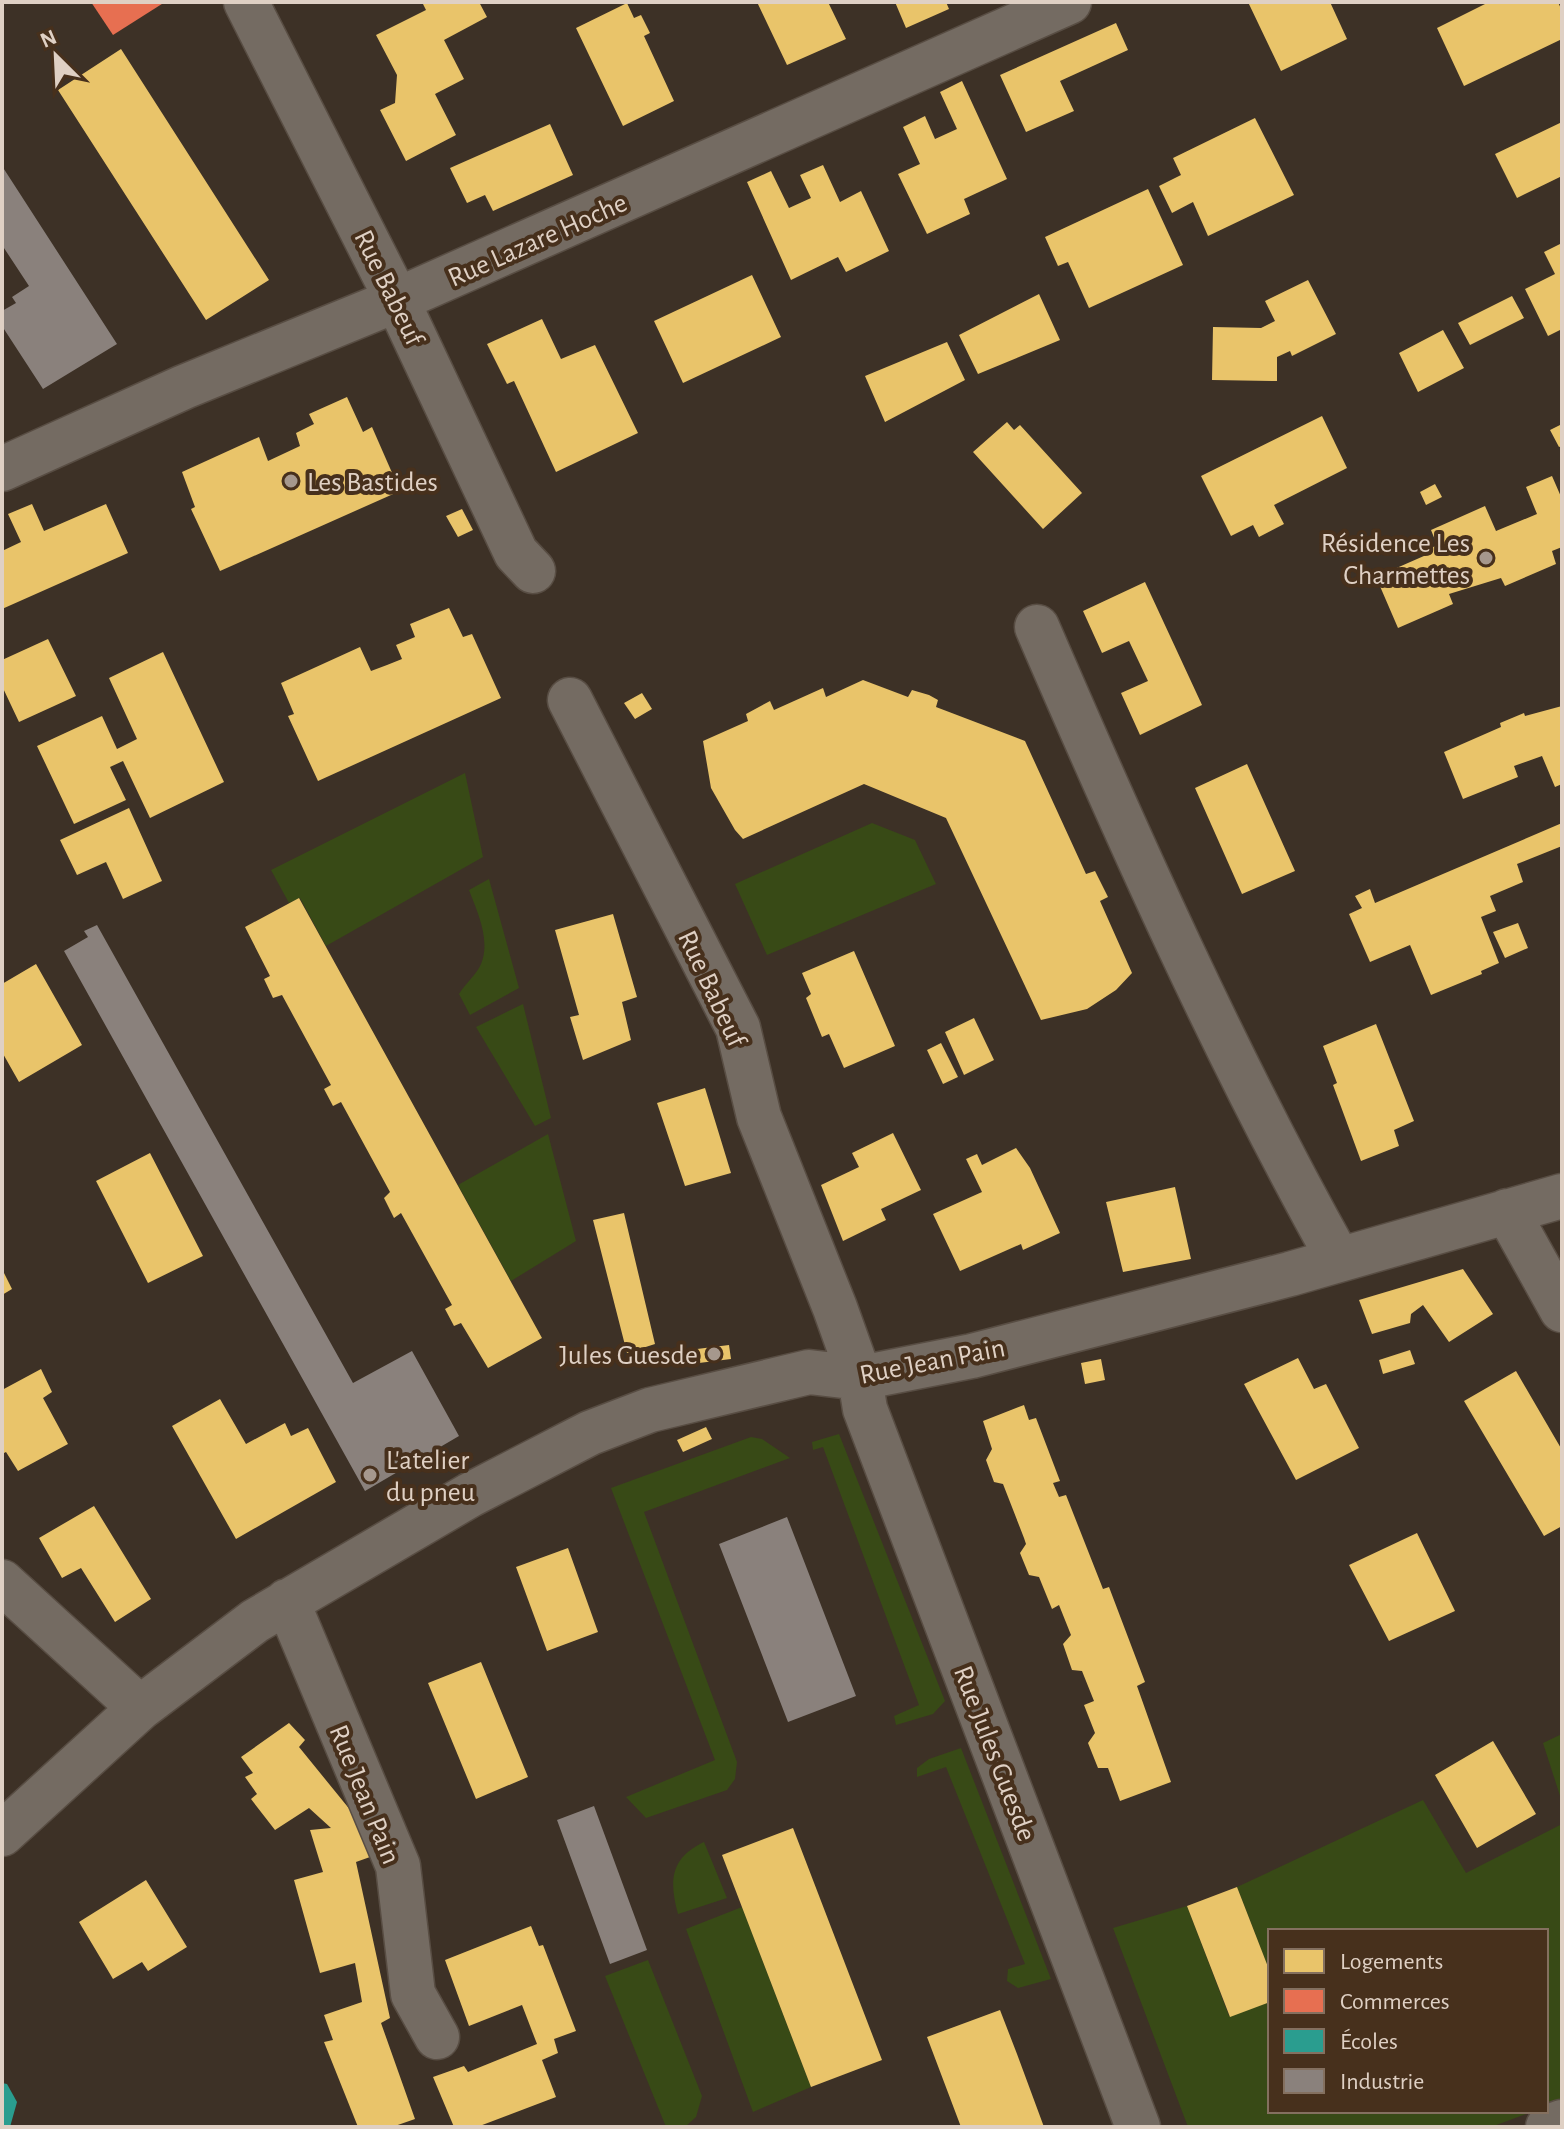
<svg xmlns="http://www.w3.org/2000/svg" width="1564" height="2129" viewBox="0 0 1564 2129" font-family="'Alegreya Sans',sans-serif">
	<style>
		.green { fill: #384a16 }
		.homes { fill: #e9c46a }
		.shops { fill: #e76f51 }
		.schools { fill: #2a9d8f }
		.industry { fill: #8a817c }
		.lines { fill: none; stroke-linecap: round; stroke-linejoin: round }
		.minor-casing { stroke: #584d43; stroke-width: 47 }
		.minor { stroke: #746b62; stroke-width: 44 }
		.poi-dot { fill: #a6988d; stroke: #47301c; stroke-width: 3 }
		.labels { text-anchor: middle; stroke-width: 8; stroke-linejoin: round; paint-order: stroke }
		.street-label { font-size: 28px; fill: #dfd0c4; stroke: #47301c }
		.poi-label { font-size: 28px; fill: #dfd0c4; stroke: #47301c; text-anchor: start }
	</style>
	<rect width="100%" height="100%" fill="#3d3126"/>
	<path class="green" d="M465,773L483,857L326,946L300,898L289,903L271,870Z
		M872,823L915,840L936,884L767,955L735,884Z
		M489,879L519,988L470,1015L459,994C465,984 477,974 481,964C491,940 477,911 469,890Z
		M523,1004L551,1118L535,1126L476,1027Z
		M548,1134L576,1241L511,1281L458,1185Z
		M839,1434L945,1701L933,1714L896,1725L894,1716L919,1705L823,1447L813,1450L812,1442Z
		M751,1437L762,1439L790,1458L644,1512L737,1762L735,1779L727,1790L646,1818L626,1797L715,1760L611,1488Z
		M1562,1734V1802L1543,1743Z
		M961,1748L1051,1979L1018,1988L1007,1981L1008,1969L1025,1964L946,1767L917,1777V1768L929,1759Z
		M1423,1800L1466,1873L1562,1824V2100L1546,2106V1931H1270V1972L1237,1887Z
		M704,1842L727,1898L678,1914C669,1881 670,1858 704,1842Z
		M1187,1906L1229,2016L1270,2002V2111H1534L1491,2127H1188L1113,1928Z
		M742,1907L811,2087L753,2112L686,1929Z
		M648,1960L702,2096L696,2117L685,2127H666L605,1976Z"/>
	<path class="homes" d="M422,2H479L487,17L444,40L464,79L435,94L456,135L406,161L380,110L395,103L397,75L376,35L426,10Z
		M757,2H828L846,39L787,65Z
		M895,2H946L949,9L906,28Z
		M1248,2H1330L1347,39L1281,71Z
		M1489,2H1558L1562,11V39L1464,86L1437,28Z
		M627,3L634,18L641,15L650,33L644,36L674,101L623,126L576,28Z
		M1116,23L1128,50L1060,81L1074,111L1026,132L1000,75Z
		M121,49L269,280L206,320L58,90Z
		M962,81L1007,179L964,199L970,214L927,234L898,174L920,164L903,127L925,116L935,139L957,129L940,92Z
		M1255,118L1294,195L1208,236L1193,202L1172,213L1159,186L1181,175L1173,158Z
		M1562,122V176L1517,198L1495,154Z
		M550,124L573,175L493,211L485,195L467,203L450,168Z
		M823,165L840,202L861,191L889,251L846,272L838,257L791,280L747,182L771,171L789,208L811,198L800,175Z
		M1148,189L1183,265L1089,308L1068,262L1058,266L1045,237Z
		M1562,243V329L1548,336L1525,289L1555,274L1544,252Z
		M752,275L781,337L683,383L654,321Z
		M1308,280L1336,334L1292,356L1290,351L1277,357V381L1212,380L1213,327L1261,328L1275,321L1265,301Z
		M1039,294L1060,340L978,374L959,335Z
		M1512,296L1524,318L1470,345L1458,323Z
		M542,319L561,359L595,345L638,433L556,472L514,381L507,384L487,344Z
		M1443,330L1464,368L1418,392L1399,353Z
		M947,342L965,380L885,422L865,376Z
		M347,397L363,432L372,427L400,491L220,571L191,509L195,507L182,472L259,437L268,461L300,446L296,433L314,424L309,414Z
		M1322,416L1347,468L1274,505L1284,524L1259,537L1253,525L1231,536L1201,476Z
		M1007,422L1014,430L1020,425L1082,493L1043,529L973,452Z
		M1562,424V446L1559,447L1550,430Z
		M1552,476L1562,499V547L1552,551L1556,564L1505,586L1501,578L1449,594L1453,604L1398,628L1376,577L1433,552L1431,548L1437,545L1431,530L1485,506L1496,531L1537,514L1526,487Z
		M1435,484L1442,497L1426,505L1420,492Z
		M32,504L44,531L106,504L128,553L2,609V551L21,542L8,514Z
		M462,509L473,530L458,537L446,516Z
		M1145,582L1202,705L1140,735L1121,693L1148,681L1129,641L1102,653L1083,611Z
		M449,608L463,637L472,634L501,698L318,781L288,716L294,714L281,683L360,647L371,671L387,665L402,659L396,645L415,637L410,624Z
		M48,639L76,696L19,722L2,686V660Z
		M163,652L224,782L150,818L123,761L110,767L126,800L74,824L37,746L102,716L117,749L137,739L109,678Z
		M863,680L908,697L912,690L929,695L938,700L936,707L1025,741L1086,874L1095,871L1108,897L1100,901L1132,973L1116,990L1087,1009L1041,1020L946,818L864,784L743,839L735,830L711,788L703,741L748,721L746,714L770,701L774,710L823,688L826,697Z
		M642,693L652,709L635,719L624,703Z
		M1562,706V784L1555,787L1542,756L1514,766L1518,777L1463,799L1444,752L1501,727L1500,723L1524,713L1525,716Z
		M1247,764L1295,871L1242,894L1195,788Z
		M129,808L162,881L123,899L106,862L77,875L60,840Z
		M1562,823V846L1517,864L1523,882L1490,896L1496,911L1481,917L1499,963L1481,971L1482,974L1431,995L1410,945L1370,962L1349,914L1362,908L1355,896L1370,889L1375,903Z
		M299,898L542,1338L488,1368L461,1323L454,1326L445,1309L452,1305L401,1213L394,1218L384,1198L390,1192L341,1102L333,1106L324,1089L331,1085L282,995L273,998L264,979L270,976L245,927Z
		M613,914L637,997L622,1002L631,1040L583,1060L570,1017L579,1015L555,930Z
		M1518,923L1528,948L1505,958L1493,932Z
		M854,951L895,1046L844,1068L829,1034L822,1037L806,998L811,994L802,973Z
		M36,964L82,1045L19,1082L2,1052V984Z
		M974,1018L994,1060L964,1075L945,1032Z
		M1376,1024L1414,1121L1394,1130L1399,1146L1361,1161L1333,1085L1337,1083L1323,1046Z
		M941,1043L958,1077L943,1084L927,1050Z
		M705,1088L731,1173L685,1186L657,1103Z
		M893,1133L921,1190L881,1209L886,1220L843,1241L821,1185L859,1167L852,1153Z
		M1016,1148L1030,1168L1060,1233L1023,1250L1021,1244L960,1271L933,1214L982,1192L966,1159L977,1154L982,1165Z
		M150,1153L203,1256L148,1283L96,1181Z
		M1175,1187L1191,1259L1123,1272L1106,1202Z
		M624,1213L655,1344L627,1353L593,1220Z
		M2,1269L12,1289L2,1295Z
		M1463,1269L1493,1314L1449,1342L1423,1305L1411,1314L1410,1323L1372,1334L1359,1300Z
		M729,1345L731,1359L699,1363L697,1349Z
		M1410,1350L1415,1364L1383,1374L1379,1360Z
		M1298,1358L1314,1389L1326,1384L1359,1448L1296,1480L1244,1384Z
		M1101,1359L1105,1380L1085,1384L1081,1363Z
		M41,1369L52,1392L43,1398L68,1444L18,1471L6,1452L2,1454V1390Z
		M1516,1371L1562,1450V1526L1544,1536L1464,1401Z
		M220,1399L246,1444L285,1423L291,1436L308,1428L336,1482L236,1539L172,1426Z
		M1024,1405L1029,1420L1036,1418L1060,1481L1053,1483L1059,1497L1066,1495L1103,1589L1109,1587L1145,1682L1137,1686L1171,1782L1120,1801L1108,1768H1098L1088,1743L1095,1733L1084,1705L1094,1701L1082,1671L1072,1670L1063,1644L1071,1635L1059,1605L1052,1609L1039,1577L1029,1575L1020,1553L1026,1544L1024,1538L1003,1484L994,1482L986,1460L992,1449L983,1421Z
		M706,1427L712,1439L683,1452L677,1440Z
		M94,1506L151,1599L115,1622L81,1568L62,1578L39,1538Z
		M1417,1533L1455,1611L1389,1641L1349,1565Z
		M568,1548L598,1632L547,1651L516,1567Z
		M481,1662L528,1777L476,1799L428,1683Z
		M289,1723L305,1740L299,1747L360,1822L370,1857L356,1862L390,2018L381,2023L415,2119L392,2127H358L324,2042L333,2040L324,2015L362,2002L355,1963L320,1973L294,1880L323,1872L310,1830L331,1828L309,1808L275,1830L251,1799L257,1794L245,1777L253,1773L241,1757Z
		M1493,1741L1536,1814L1477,1848L1435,1775Z
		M793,1828L882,2060L811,2087L722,1855Z
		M146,1880L187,1947L148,1971L142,1962L113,1979L79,1922Z
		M1237,1887L1270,1972V2002L1230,2017L1187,1906Z
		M531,1926L539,1946L543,1945L576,2031L554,2039L558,2053L542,2060L556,2097L477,2127H454L433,2077L464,2066L468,2072L537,2044L522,2005L469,2026L445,1960Z
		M1000,2010L1017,2054L1044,2127H961L927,2037Z"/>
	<path class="shops" d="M91,2H165L113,35Z"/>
	<path class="schools" d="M2,2083L7,2084L17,2102L10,2127H2Z"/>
	<path class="industry" d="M2,166L117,344L43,389L2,326V311L16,303L12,297L29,286L2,245Z
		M97,925L353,1383L412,1351L459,1436L365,1491L64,951L88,937L84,931Z
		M787,1517L856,1696L788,1722L719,1544Z
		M594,1806L647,1950L610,1964L557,1820Z"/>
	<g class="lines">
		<defs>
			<path id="minor" d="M246,2L397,300L516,553L533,571
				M2,469L184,387L397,300L1069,2
				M1037,627C1129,840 1226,1058 1339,1260
				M570,700L738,1028L759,1117L835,1308L860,1378L865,1409L1138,2127
				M1507,1211L1562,1310
				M2,1582L140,1708
				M287,1601L398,1866L413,1994L437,2037
				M2,1834L140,1708L255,1621L470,1495L590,1433L650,1410L809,1372L860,1378L972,1356L1290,1274L1562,1196
				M1548,2127L1562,2122"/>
		</defs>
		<use href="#minor" class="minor-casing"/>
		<use href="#minor" class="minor"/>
	</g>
	<g class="poi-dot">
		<circle cx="291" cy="481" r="8"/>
		<circle cx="1486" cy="558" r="8"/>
		<circle cx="714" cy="1354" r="8"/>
		<circle cx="370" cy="1475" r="8"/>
	</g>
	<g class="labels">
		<g class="street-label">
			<text transform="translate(537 239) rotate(-24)" y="10">Rue Lazare Hoche</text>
			<text transform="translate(390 287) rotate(64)" y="10">Rue Babeuf</text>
			<text transform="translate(713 988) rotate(65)" y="10">Rue Babeuf</text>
			<text transform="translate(932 1360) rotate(-11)" y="10">Rue Jean Pain</text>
			<text transform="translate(996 1753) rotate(69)" y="10">Rue Jules Guesde</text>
			<text transform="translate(366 1794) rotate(68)" y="10">Rue Jean Pain</text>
		</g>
		<g class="poi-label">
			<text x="307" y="491">Les Bastides</text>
			<text x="1470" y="552" text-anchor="end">Résidence Les<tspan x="1470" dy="32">Charmettes</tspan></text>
			<text x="698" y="1364" text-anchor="end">Jules Guesde</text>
			<text x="386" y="1469">L'atelier<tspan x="386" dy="32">du pneu</tspan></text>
		</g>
	</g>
	<rect width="1564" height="2129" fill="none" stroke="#dfd0c4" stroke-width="8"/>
	<rect x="1268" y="1929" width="280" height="184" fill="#47301c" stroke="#84705f" stroke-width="2"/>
	<rect x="1284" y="1949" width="40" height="24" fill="#e9c46a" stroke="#84705f" stroke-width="2"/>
	<text x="1340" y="1969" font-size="24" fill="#dfd0c4">Logements</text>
	<rect x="1284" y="1989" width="40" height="24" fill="#e76f51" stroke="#84705f" stroke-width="2"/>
	<text x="1340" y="2009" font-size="24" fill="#dfd0c4">Commerces</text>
	<rect x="1284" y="2029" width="40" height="24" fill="#2a9d8f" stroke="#84705f" stroke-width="2"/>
	<text x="1340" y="2049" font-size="24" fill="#dfd0c4">Écoles</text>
	<rect x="1284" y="2069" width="40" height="24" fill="#8a817c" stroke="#84705f" stroke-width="2"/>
	<text x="1340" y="2089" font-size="24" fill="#dfd0c4">Industrie</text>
	<g transform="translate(56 56) rotate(336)" stroke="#47301c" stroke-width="6" paint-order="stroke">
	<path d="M0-6L14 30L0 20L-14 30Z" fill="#dfd0c4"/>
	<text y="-12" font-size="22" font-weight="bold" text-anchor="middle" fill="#dfd0c4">N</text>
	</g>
</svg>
